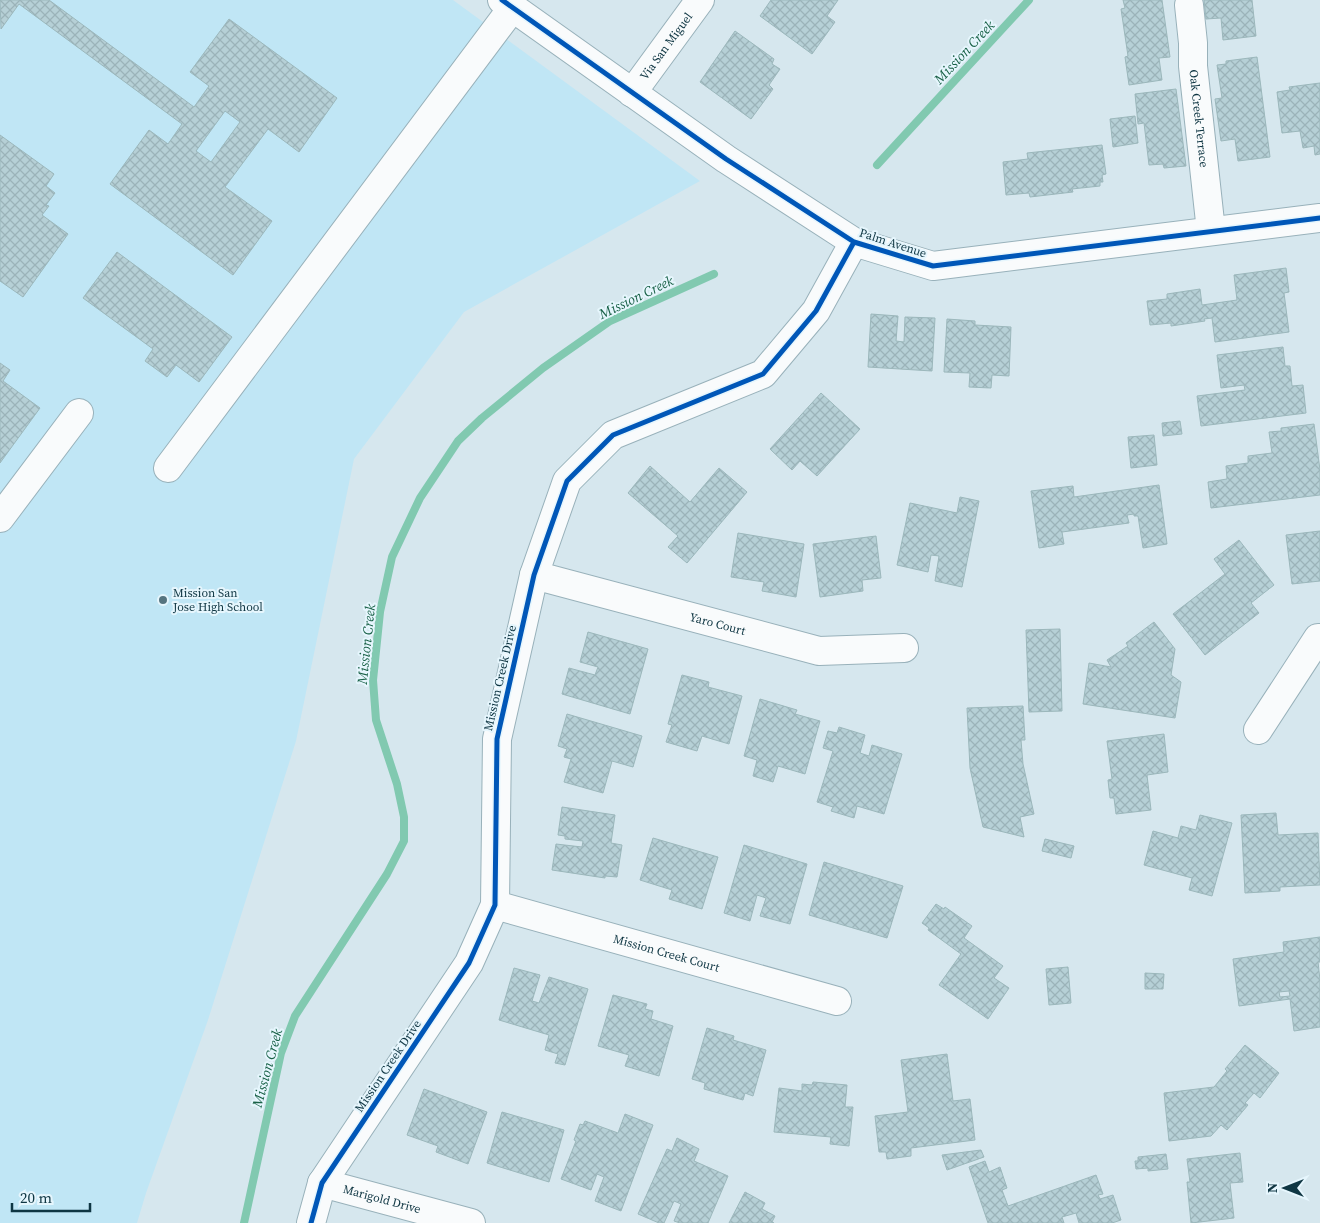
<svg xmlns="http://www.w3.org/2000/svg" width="1320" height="1223" viewBox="0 0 1320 1223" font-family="'Source Serif 4',serif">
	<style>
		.built { fill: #c0e6f5 }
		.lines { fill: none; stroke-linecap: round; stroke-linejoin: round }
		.stream { stroke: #81c9b0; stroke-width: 8 }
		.building { fill: url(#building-cross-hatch); stroke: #9bb7bb; fill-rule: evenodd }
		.minor-casing { stroke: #98b1ba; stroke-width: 30 }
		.minor { stroke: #f9fbfc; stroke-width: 28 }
		.cycleway-casing { stroke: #e6f6fd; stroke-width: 8 }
		.cycleway { stroke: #0057b8; stroke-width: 5 }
		.poi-dot { fill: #55747f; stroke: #e6f6fd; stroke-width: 2 }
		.labels { text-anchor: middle; stroke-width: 4; stroke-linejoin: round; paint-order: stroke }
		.street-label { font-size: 12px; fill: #0f3643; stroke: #e6f6fd }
		.poi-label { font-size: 12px; fill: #0f3643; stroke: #e6f6fd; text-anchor: start }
		.water-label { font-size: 14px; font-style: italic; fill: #196147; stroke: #e6f6fd }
	</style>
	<defs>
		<pattern id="building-cross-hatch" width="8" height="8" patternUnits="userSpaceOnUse" patternTransform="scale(1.25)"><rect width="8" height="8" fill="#b6d0d6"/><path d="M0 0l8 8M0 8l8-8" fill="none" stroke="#9bb3b9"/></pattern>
	</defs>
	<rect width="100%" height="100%" fill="#d6e7ee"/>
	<path class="built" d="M0,0H453L700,181L464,312L354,459L296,741L208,1020L146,1193L137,1223H0Z"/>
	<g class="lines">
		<path class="stream" d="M877,165L1029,0
			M244,1223L281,1053L295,1016L387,874L404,841V817L397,784L376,720L373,680L380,612L392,557L420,498L458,441L482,418L543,368L610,321L714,274"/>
	</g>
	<path class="building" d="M0,0H49L194,107L209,86L190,72L229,19L337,98L299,152L268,129L225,187L272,221L233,275L110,184L149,130L168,144L182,124L19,4L1,29ZM225,111L240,122L211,162L196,151Z
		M771,0H838L827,16L835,22L812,54L760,16Z
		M1123,0H1162L1170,57L1159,58L1162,80L1129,85L1125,57L1128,56L1121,9L1125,8Z
		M1204,0H1252L1256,36L1223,40L1221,18L1206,19Z
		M735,31L774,59L772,64L780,69L769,85L773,89L751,119L700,82Z
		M1257,57L1270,157L1238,161L1235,139L1221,141L1215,99L1222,98L1217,65L1226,64V61Z
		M1320,83V154L1315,155L1314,146L1303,148L1300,131L1282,133L1277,92L1290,90L1289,87Z
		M1176,89L1186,166L1164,168L1163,164L1149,165L1144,123L1138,124L1135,94Z
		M1135,116L1138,143L1113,147L1110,119Z
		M0,135L54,174L46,186L55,193L46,205L49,206L42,215L68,234L23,297L0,281Z
		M1102,145L1106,174L1102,175L1103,182H1100V186L1072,189L1073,192L1030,197L1029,193L1006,195L1003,162L1028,159L1027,153Z
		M117,252L232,337L199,382L176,365L167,377L145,361L153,349L83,298Z
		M1286,268L1289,292L1284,293L1289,332L1215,342L1212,318L1204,319L1205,321L1171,326V323L1150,325L1147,301L1167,299V294L1200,289L1202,305L1237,300L1234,275Z
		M871,314L898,316L896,341L904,342L905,317L935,318L932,371L868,367Z
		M947,319L975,321V325L1011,327L1009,376L992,375L991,388L969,387L970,373L944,372Z
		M1283,347L1285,366H1290L1292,386L1303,385L1306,413L1201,426L1197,396L1245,390L1244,385L1221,388L1217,355Z
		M0,363L10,370L3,381L40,408L0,463Z
		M821,393L860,429L817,476L800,461L792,470L770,449Z
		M1180,421L1182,434L1163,436L1162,423Z
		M1314,424L1320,470V495L1211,508L1208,482L1227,479L1226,466L1248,463V456L1272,453L1269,432L1281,431V428Z
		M1154,435L1157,465L1131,468L1128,437Z
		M650,466L690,502L719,468L747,492L687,563L668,547L678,536L628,493Z
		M1159,485L1167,544L1143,548L1138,516H1134V514L1127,515L1129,523L1062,532L1064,544L1039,548L1031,491L1073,486L1074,497Z
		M960,497L979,501L962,587L935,581L939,556L931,555L928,572L897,565L910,503L957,513Z
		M1320,531V581L1292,584L1286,535Z
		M738,533L804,544L796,597L762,591L764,582L731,577Z
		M876,536L881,578L862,580L863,591L820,597L813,544Z
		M1239,540L1274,585L1251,603L1259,613L1205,655L1173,614L1225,574L1214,559Z
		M1154,622L1175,649L1171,675L1181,682L1175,718L1083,704L1089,663L1111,667L1107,660L1128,646L1126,643Z
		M1060,629L1062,711L1029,712L1026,630Z
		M588,632L648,649L630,714L562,694L569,668L595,675L598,667L580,662Z
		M682,675L709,682L708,687L742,696L729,744L702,736L697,751L666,742L672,725L668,724Z
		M760,699L797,710L795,714L820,721L805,774L778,766L773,782L753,776L757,760L744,756Z
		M1023,706L1025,740H1021L1023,764L1034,814L1020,817L1024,837L983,827L970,768L967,708Z
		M567,714L642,736L633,767L612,761L603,793L564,782L571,759L564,757L567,749L558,746Z
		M839,727L865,735L860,753L869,756L872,745L902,754L884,814L857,806L854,818L831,811L833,807L817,802L833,751L823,748L828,731L837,733Z
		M1164,734L1168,772L1147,775L1151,810L1116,814L1114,798H1110L1108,780L1112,779L1107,741Z
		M562,807L615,815L611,843L622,845L617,877L605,876V878L552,870L556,844L582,847L583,841L565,839V836L558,835Z
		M1276,813L1278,835L1318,833L1320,885L1280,887V891L1245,893L1241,815Z
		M1200,815L1232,823L1212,896L1189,890L1192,878L1144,865L1153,831L1178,838L1181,826L1196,830Z
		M653,838L718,857L702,909L669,899L672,890L640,880Z
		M1045,839L1074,846L1071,858L1042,851Z
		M744,845L807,864L790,924L760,916L766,898L757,895L750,921L724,913Z
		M824,862L903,886L887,938L809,915Z
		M936,904L944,909L945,907L972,926L964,938L1003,966L994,978L1009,988L988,1019L939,985L961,954L928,930L929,928L922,923Z
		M1320,937V962H1318L1320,980V1027L1294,1031L1290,999L1239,1006L1233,959L1284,952L1283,942ZM1289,991L1290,996L1280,997L1279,992Z
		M1068,967L1071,1003L1049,1005L1046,969Z
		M514,968L540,975L532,1001L539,1003L549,977L588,989L565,1065L555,1063L558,1054L545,1050L549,1035L499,1020Z
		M1145,973L1164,974L1163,989H1145Z
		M613,995L647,1004L645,1009L653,1011L651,1019L673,1026L659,1076L625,1066L629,1055L598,1046Z
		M707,1028L734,1036L733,1040L766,1050L753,1096L745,1093L743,1100L704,1089L705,1083L692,1079Z
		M1245,1045L1279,1073L1260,1098L1254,1093L1245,1103L1248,1105L1227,1130L1221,1125L1211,1136L1169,1141L1164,1093L1214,1087L1227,1071L1225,1069Z
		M947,1054L953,1101L970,1099L975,1140L911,1148V1156L887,1159L886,1152H879L875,1116L908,1112L901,1060Z
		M813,1082L847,1085L845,1107H853L849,1146L830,1144L831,1137L774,1132L779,1088L802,1091V1084L812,1085Z
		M424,1089L487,1112L468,1164L436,1152L438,1146L407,1135Z
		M502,1112L564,1130L549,1182L487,1163Z
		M625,1114L653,1125L621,1211L595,1201L604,1177L597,1174L591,1190L561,1179L576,1141L574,1140L580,1124L583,1125L585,1121L618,1133Z
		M677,1138L699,1149L694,1161L728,1176L708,1223H680L674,1221L681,1204L674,1201L664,1223H659L638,1214L667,1149L672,1151Z
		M981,1150L984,1157L947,1170L942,1155Z
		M1240,1153L1243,1182L1230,1183L1234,1218L1191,1223L1187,1182H1190L1187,1159Z
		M1166,1154L1168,1169L1148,1171V1168L1136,1169L1135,1161H1138V1157Z
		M985,1161L989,1172L1000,1167L1007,1188L1002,1190L1008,1206L1096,1175L1103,1194L1098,1195L1100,1199L1113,1195L1121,1220L1112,1223H1079L1076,1213L1062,1217L1064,1223H988L969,1167Z
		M745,1192L765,1203L762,1209L775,1216L772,1222L774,1223H729Z"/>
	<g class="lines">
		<defs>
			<g id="minor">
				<path d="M502,0L726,159L854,242L933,266L1320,218"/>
				<path id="s1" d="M1189,5L1193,43V66L1211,231"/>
				<path id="s2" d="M632,93L700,0"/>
				<path d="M168,468L513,7"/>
				<path d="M0,518L79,413"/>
				<path id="s3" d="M534,575L819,651L904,648"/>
				<path d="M1258,730L1318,638H1320"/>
				<path id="s4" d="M495,905L837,1001"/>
				<path id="s5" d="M322,1183L471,1223"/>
				<path d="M311,1223L322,1183L469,963L495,905L497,739L534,575L567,481L613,435L763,374L816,311L854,242"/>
			</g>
		</defs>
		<use href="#minor" class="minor-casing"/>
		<use href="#minor" class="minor"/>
		<defs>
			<path id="cycleway" d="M502,0L726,159L854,242L933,266L1320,218
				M311,1223L322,1183L469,963L495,905L497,739L534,575L567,481L613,435L763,374L816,311L854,242"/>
		</defs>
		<use href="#cycleway" class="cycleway-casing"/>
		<use href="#cycleway" class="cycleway"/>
	</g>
	<circle class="poi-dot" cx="163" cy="600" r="5"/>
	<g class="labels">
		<g class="street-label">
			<text dy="4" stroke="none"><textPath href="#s2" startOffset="58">Via San Miguel</textPath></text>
			<text dy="4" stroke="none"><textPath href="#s1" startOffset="114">Oak Creek Terrace</textPath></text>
			<text transform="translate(893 243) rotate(18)" y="4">Palm Avenue</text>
			<text dy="4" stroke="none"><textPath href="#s3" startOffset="190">Yaro Court</textPath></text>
			<text transform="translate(500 678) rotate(-77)" y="4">Mission Creek Drive</text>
			<text dy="4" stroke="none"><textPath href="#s4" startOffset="178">Mission Creek Court</textPath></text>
			<text transform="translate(388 1066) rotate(-56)" y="4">Mission Creek Drive</text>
			<text dy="4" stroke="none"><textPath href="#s5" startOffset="62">Marigold Drive</textPath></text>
		</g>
		<g class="poi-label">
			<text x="173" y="597">Mission San<tspan x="173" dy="14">Jose High School</tspan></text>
		</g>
		<g class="water-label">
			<text transform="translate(964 52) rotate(-47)" y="5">Mission Creek</text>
			<text transform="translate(636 297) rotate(-26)" y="5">Mission Creek</text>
			<text transform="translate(366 644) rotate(-84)" y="5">Mission Creek</text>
			<text transform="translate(267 1068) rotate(-75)" y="5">Mission Creek</text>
		</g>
	</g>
	<g transform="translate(1285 1188) rotate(270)" stroke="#e6f6fd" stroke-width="4" paint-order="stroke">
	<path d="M0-4L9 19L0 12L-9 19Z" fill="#0f3643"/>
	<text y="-8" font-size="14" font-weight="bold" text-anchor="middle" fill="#0f3643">N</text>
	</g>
	<path d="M12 1203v8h78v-8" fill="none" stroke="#0f3643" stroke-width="2.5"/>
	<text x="20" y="1203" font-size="15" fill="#0f3643" stroke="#e6f6fd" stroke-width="4" paint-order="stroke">20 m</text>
</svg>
